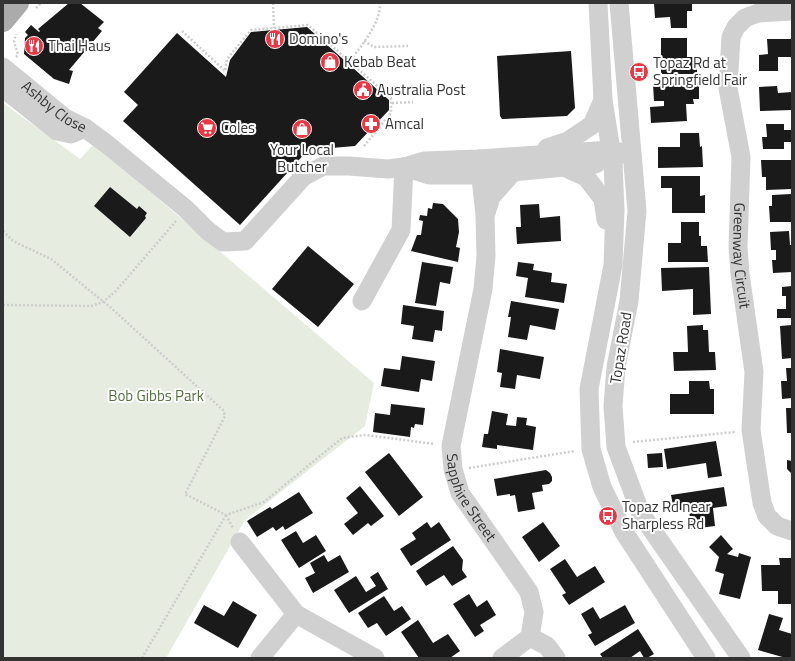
<svg xmlns="http://www.w3.org/2000/svg" width="795" height="661" viewBox="0 0 795 661" font-family="'Titillium Web',sans-serif">
	<style>
		.green { fill: #e6ecdf }
		.building { fill: #1a1a1a }
		.lines { fill: none; stroke-linecap: round; stroke-linejoin: round }
		.path { stroke: #cdcdcd; stroke-width: 2.5; stroke-dasharray: 2 2; stroke-linecap: butt }
		.minor { stroke: #d0d0d0; stroke-width: 19 }
		.major { stroke: #ababab; stroke-width: 22 }
		.labels { text-anchor: middle; stroke-width: 4; stroke-linejoin: round; paint-order: stroke }
		.poi-label { font-size: 15px; fill: #333; stroke: #fff; text-anchor: start }
		.street-label { font-size: 15px; fill: #333; stroke: #fff }
		.park-label { font-size: 15px; fill: #56703f; stroke: #fff }
	</style>
	<rect width="100%" height="100%" fill="#fff"/>
	<path class="green" d="M3,103L80,159L94,144L374,383L365,426L245,520L166,658H3Z"/>
	<path class="building" d="M69,3H80L104,22L98,28L102,31L69,70L73,71L69,84L54,79L24,54L25,38L28,35L25,32L31,25L39,32L40,31L38,29Z
		M654,3H692V11H687V28H671L670,17L655,18Z
		M307,27L389,100V110L355,146L308,150L240,225L123,121L138,105L124,92L177,33L226,77L230,60L251,32Z
		M661,38H687V57H697V74H661Z
		M767,39H792V57H778V71H759V55L768,54Z
		M571,51L575,108L567,116L502,119L500,116L497,56Z
		M699,83V99H693L694,104H686L687,121L651,123L650,107L664,106V101H654L653,84Z
		M777,86L778,93L792,92V110L760,111L759,87Z
		M766,124H784V130H792V142H784V149H763L762,137H767Z
		M680,133H699L700,147L702,146L703,167L658,168V147H680Z
		M761,160H792V189L766,190V177H762Z
		M661,176H700V196L705,195V213H672V188H661Z
		M110,187L137,209L139,206L147,213L145,216L146,218L130,237L94,206Z
		M791,194L792,222H770L769,206H772V195Z
		M433,203L443,204L458,219L459,232L456,247L460,248L458,262L411,251L417,235H421L423,221L419,220L420,215L427,216L428,208L432,209Z
		M539,204L540,218L560,216L561,241L517,244L516,227H521L520,205Z
		M681,222H699V236H701V246H707L708,262H668V243H681Z
		M789,231L790,245H792V272L773,273L772,260H776V250H771L770,232Z
		M308,246L354,284L318,327L272,289Z
		M422,262L453,267L450,284L440,282L436,306L415,303Z
		M518,262L534,264L533,270L552,273L551,282L567,284L564,303L525,297L528,278L516,276Z
		M709,267L711,314L693,315V289L662,291L661,268Z
		M792,286V318H777V309H786V296H782V287Z
		M511,301L559,309L555,330L530,325L527,340L508,337L511,317H508Z
		M403,305L444,311L442,331L435,330L433,342L412,339L414,326L401,324Z
		M703,325V330H708L709,352H715L716,370L674,371L673,352H688L687,326Z
		M792,325V358L782,359L780,326Z
		M500,349L544,357L540,379L517,375L515,389L500,387L502,373L497,372Z
		M402,356L435,361L432,381L421,379L419,392L381,386L384,368L400,370Z
		M786,368H792V398L782,399L781,381H787Z
		M689,381H709L710,389H714V414H670V394H689Z
		M391,404L425,408L423,425L415,424L414,428L411,427L410,437L373,432L375,413L390,415Z
		M786,408H792V433H787Z
		M492,411L508,414L506,425L516,426L517,417L527,418L526,425L536,427L533,450L497,445V449L482,447L484,434H488Z
		M716,441L722,476L708,478L706,463L667,469L664,449Z
		M389,453L423,497L399,516L365,472Z
		M662,453L663,467L648,468L647,454Z
		M787,460L792,461V474L787,469Z
		M546,470L550,473L552,477V481L549,484L542,485L543,491L532,493L535,509L518,512L515,495L510,496V494L497,496L494,479Z
		M360,486L384,516L371,526L368,523L353,535L344,524L358,513L346,498Z
		M724,487L727,506L713,508L715,526L691,529L689,509L674,511L671,495Z
		M299,492L313,513L285,530L283,526L276,531L273,527L257,537L247,521L270,507L272,509Z
		M427,522L431,528L439,522L451,540L411,566L400,549L416,539L412,533Z
		M543,522L560,546L539,562L522,537Z
		M296,531L303,543L316,535L326,551L299,568L281,540Z
		M721,535L733,549L727,554L738,557L739,553L751,557L740,599L719,594L724,574L715,571L719,557L709,547Z
		M453,546L463,560L462,570L467,577L452,586L444,575L426,586L416,571Z
		M324,555L328,562L340,555L349,572L313,593L305,578L315,573L310,563Z
		M779,558H792V604H778V591H762L761,565H780Z
		M565,559L577,577L595,566L605,582L569,605L562,595L566,593L550,569Z
		M378,572L388,589L349,613L334,590L356,576L366,592L376,586L370,577Z
		M469,594L477,607L487,600L496,615L480,625L484,631L475,637L453,604Z
		M384,596L394,611L402,606L411,619L386,636L377,623L368,628L358,613Z
		M233,601L257,615L238,648L194,623L204,605L224,616Z
		M625,605L635,623L595,646L588,635L592,633L581,614L593,607L600,619Z
		M769,614L783,618L779,630L792,634V658H786L758,650Z
		M418,620L433,643L448,634L460,651L450,658H419L401,632Z
		M638,629L654,654L647,658H644L640,651L630,658H603L600,654Z"/>
	<g class="lines">
		<path class="path" d="M273,3L274,28
			M36,8L41,3
			M182,31L225,71L227,59L251,30L308,25L391,98V113L364,146
			M364,41L374,47L408,46
			M16,57L18,55L14,41L16,34
			M348,63C360,48 381,23 380,3
			M392,103L413,102
			M3,231L13,241L51,259L110,307L223,410L225,416L185,494L226,515L264,502L342,438L366,435L435,444
			M3,305L91,306L103,302L115,292L176,221
			M633,442L735,432
			M469,468L575,451
			M226,515L233,528
			M142,658L226,515"/>
		<g class="minor">
			<path d="M598,3L603,100L613,163L615,210L613,265L589,389L591,449L602,487L624,532L706,658"/>
			<path d="M619,3L637,211L629,301L616,367L613,406L616,447L641,514L741,658"/>
			<path id="s1" d="M792,11L758,13L745,18L736,27L731,37L728,88L741,157L738,247L740,274L754,372L751,430L762,503L767,516L777,526L792,531"/>
			<path id="s2" d="M3,67L65,118L85,128L108,145L186,209L208,231L223,242L245,241L303,177L323,166H349L388,169L404,167L424,161L479,159L611,150L632,156"/>
			<path d="M3,88L57,131L71,134L85,128"/>
			<path d="M547,148L568,141L592,125L603,100"/>
			<path id="s3" d="M479,159L485,215L486,256L483,289L451,446L453,469L460,493L529,592L534,612L530,637L502,658"/>
			<path d="M404,167L429,175H480L596,164"/>
			<path d="M564,167L586,177L603,199L606,220"/>
			<path d="M486,213L491,197L514,171"/>
			<path d="M362,301L401,230L404,167"/>
			<path d="M240,542L296,614L375,658"/>
			<path d="M530,637L547,646L556,658"/>
			<path d="M260,658L296,614"/>
		</g>
		<path class="major" d="M3,21L18,3"/>
	</g>
	<defs>
		<symbol id="restaurant-disc" viewBox="-11 -11 22 22"><circle r="9.5" fill="#e63946" stroke="#fff"/><path d="M-5-6h1v4h1v-4h1v4h1v-4h1v5L-1.5 .5V6h-2V.5L-5-1ZM5-6V6H3V1.5H1.5Q1.5-4 5-6Z" fill="#fff"/></symbol>
		<symbol id="shop-disc" viewBox="-11 -11 22 22"><circle r="9.5" fill="#e63946" stroke="#fff"/><path d="M-5-2.5h2.3a2.7 3.5 0 0 1 5.4 0H5L5.5 6h-11ZM-1.5-2.5h3a1.5 2.3 0 0 0-3 0Z" fill="#fff"/></symbol>
		<symbol id="bus-disc" viewBox="-11 -11 22 22"><circle r="9.5" fill="#e63946" stroke="#fff"/><path d="M-5-6H5V4H4V6H2V4H-2V6H-4V4H-5ZM-3.5-4V0h7V-4ZM-3.5 1.2v1.5H-2V1.2ZM2 1.2v1.5H3.5V1.2Z" fill="#fff"/></symbol>
		<symbol id="civic-disc" viewBox="-11 -11 22 22"><circle r="9.5" fill="#e63946" stroke="#fff"/><path d="M-.6-6.5H3V-4.5H.6V-3L4-1V1h2V6H-6V1h2V-1L-.6-3ZM-1.2 2.5V6h2.4V2.5Z" fill="#fff"/></symbol>
		<symbol id="pharmacy-disc" viewBox="-11 -11 22 22"><circle r="9.5" fill="#e63946" stroke="#fff"/><path d="M-2-6h4v4h4v4h-4v4h-4v-4h-4v-4h4Z" fill="#fff"/></symbol>
		<symbol id="supermarket-disc" viewBox="-11 -11 22 22"><circle r="9.5" fill="#e63946" stroke="#fff"/><path d="M-6-5.5h2.5l.6 2H6L4.5 2H-2.5L-4.4-4H-6ZM-1.5 3.2a1.3 1.3 0 1 0 .1 0ZM3 3.2a1.3 1.3 0 1 0 .1 0Z" fill="#fff"/></symbol>
	</defs>
	<g fill-rule="evenodd">
		<use href="#restaurant-disc" x="264" y="28" width="22" height="22"/>
		<use href="#restaurant-disc" x="23" y="35" width="22" height="22"/>
		<use href="#shop-disc" x="319" y="51" width="22" height="22"/>
		<use href="#bus-disc" x="628" y="61" width="22" height="22"/>
		<use href="#civic-disc" x="352" y="79" width="22" height="22"/>
		<use href="#pharmacy-disc" x="360" y="113" width="22" height="22"/>
		<use href="#supermarket-disc" x="196" y="117" width="22" height="22"/>
		<use href="#shop-disc" x="291" y="118" width="22" height="22"/>
		<use href="#bus-disc" x="597" y="505" width="22" height="22"/>
	</g>
	<g class="labels">
		<g class="poi-label">
			<text x="289" y="44">Domino's</text>
			<text x="48" y="51">Thai Haus</text>
			<text x="344" y="67">Kebab Beat</text>
			<text x="653" y="68">Topaz Rd at<tspan x="653" dy="17">Springfield Fair</tspan></text>
			<text x="377" y="95">Australia Post</text>
			<text x="385" y="129">Amcal</text>
			<text x="221" y="133">Coles</text>
			<text x="302" y="155" text-anchor="middle">Your Local<tspan x="302" dy="17">Butcher</tspan></text>
			<text x="622" y="512">Topaz Rd near<tspan x="622" dy="17">Sharpless Rd</tspan></text>
		</g>
		<g class="street-label">
			<text dy="5" stroke="none"><textPath href="#s2" startOffset="65">Ashby Close</textPath></text>
			<text dy="5" stroke="none"><textPath href="#s1" startOffset="292">Greenway Circuit</textPath></text>
			<text transform="translate(621 348) rotate(-81)" y="5">Topaz Road</text>
			<text dy="5" stroke="none"><textPath href="#s3" startOffset="347">Sapphire Street</textPath></text>
		</g>
		<g class="park-label">
			<text x="156" y="401">Bob Gibbs Park</text>
		</g>
	</g>
	<rect width="795" height="661" fill="none" stroke="#333333" stroke-width="8"/>
</svg>
